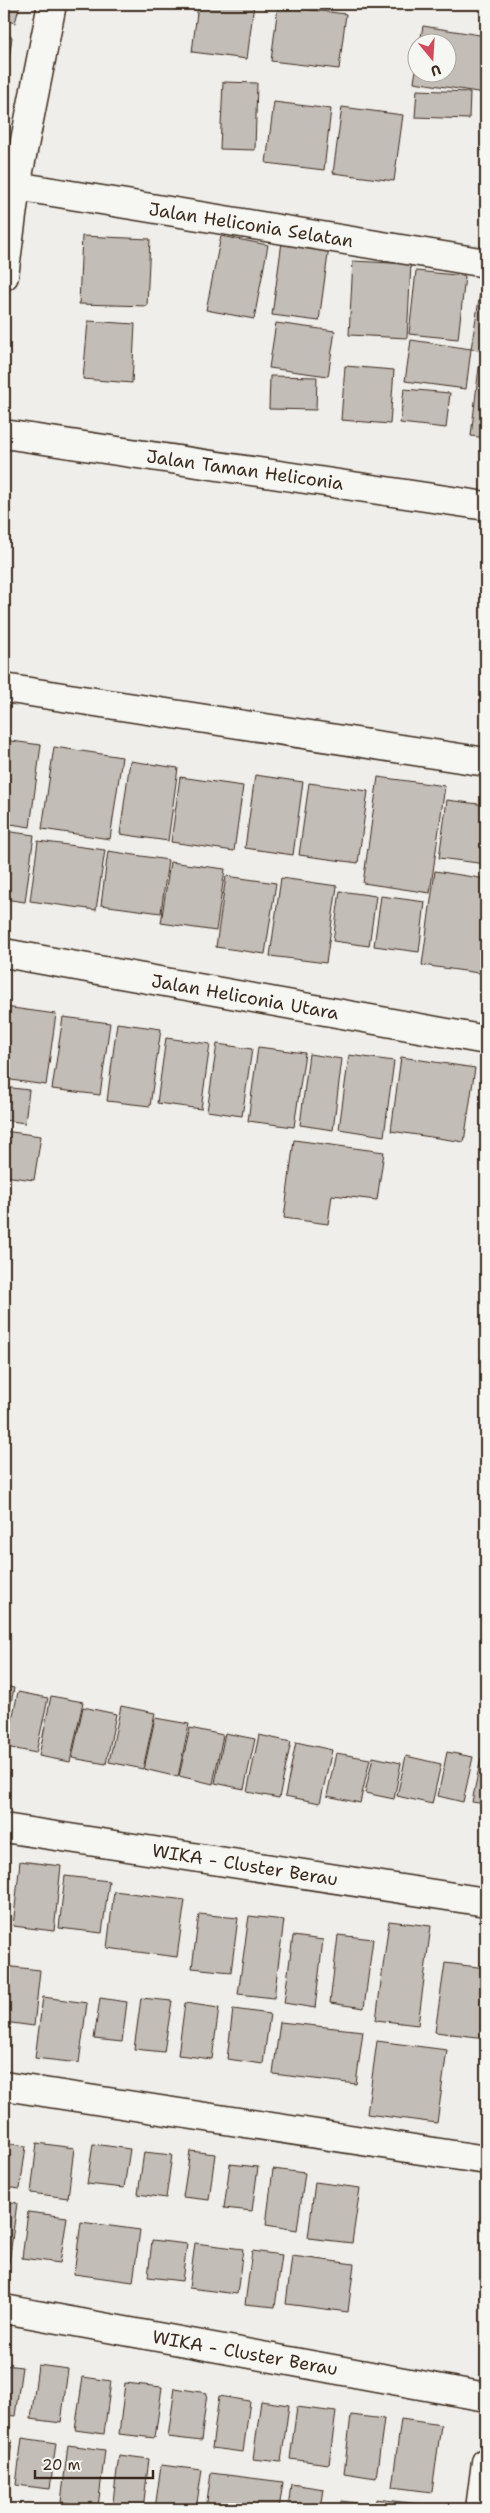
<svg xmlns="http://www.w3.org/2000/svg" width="490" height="2513" viewBox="0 0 490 2513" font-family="'Shantell Sans',sans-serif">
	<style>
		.building { fill: #c2bdb7; stroke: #3b2a1e }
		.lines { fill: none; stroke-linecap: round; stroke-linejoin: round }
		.street-casing { stroke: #3b2a1e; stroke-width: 31 }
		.street { stroke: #f6f6f2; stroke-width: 28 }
		.labels { text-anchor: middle; stroke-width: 4; stroke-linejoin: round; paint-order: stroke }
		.street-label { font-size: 18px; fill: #3b2a1e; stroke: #f6f6f2 }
	</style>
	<rect width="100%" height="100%" fill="#efeeea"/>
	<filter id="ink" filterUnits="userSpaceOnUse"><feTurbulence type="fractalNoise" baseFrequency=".02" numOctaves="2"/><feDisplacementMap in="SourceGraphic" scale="10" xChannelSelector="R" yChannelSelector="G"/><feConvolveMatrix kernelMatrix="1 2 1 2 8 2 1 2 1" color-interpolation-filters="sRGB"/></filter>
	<g filter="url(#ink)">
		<path class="building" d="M4,4H20L15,23L4,20Z
			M198,4H254L247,59L192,52Z
			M278,6L346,14L339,69L271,61Z
			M423,26L486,36L484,93L414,82L418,58V72H448V42H420Z
			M4,36L12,37L4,94Z
			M223,82L257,83L255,150L220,149Z
			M417,90L470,92L469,119L415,117Z
			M274,102L331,109L324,170L266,163Z
			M342,107L403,115L394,181L333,173Z
			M82,236L150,239L147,306L79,304Z
			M221,236L268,245L254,319L206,310Z
			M282,242L329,247L319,321L272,315Z
			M353,261L411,264L407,338L349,335Z
			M416,271L465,276L458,339L409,334Z
			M481,287L486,288V351L471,349Z
			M88,321L135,324L132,383L83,379Z
			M276,323L335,331L328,376L269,368Z
			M411,340L471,349L466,389L405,381Z
			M345,366L394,370L390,424L341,420Z
			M479,367H486V438L471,436Z
			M270,376L317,377L316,410L269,409Z
			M404,389L450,393L446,428L400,423Z
			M4,740L41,745L30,827L4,823Z
			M54,747L122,757L110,839L42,829Z
			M130,761L178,768L168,841L120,834Z
			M255,775L303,782L293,855L245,848Z
			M180,777L243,786L234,851L171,842Z
			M378,777L445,786L430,893L363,883Z
			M309,783L368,791L358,863L299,855Z
			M447,800L486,805V864L439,858Z
			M4,831L34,835L25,902L4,899Z
			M38,841L105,850L96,910L30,901Z
			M108,851L168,860L161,913L101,905Z
			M170,862L225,869L216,931L161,923Z
			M435,871L486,879V974L422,965Z
			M226,876L276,883L265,954L216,947Z
			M281,878L337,886L326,963L270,956Z
			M340,891L376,896L369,946L333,941Z
			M381,896L425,902L419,952L374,946Z
			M5,1007L56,1014L46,1085L4,1079Z
			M63,1017L110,1023L100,1095L52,1089Z
			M117,1023L161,1029L150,1106L107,1101Z
			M166,1038L210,1044L201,1109L157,1103Z
			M217,1044L252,1049L242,1116L207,1111Z
			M258,1047L305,1053L294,1127L248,1121Z
			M309,1054L342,1059L333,1130L300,1125Z
			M349,1055L394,1061L384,1136L339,1129Z
			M401,1057L475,1068L464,1142L391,1131Z
			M4,1087L29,1090L25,1123L4,1120Z
			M4,1131L41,1136L34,1180L4,1176Z
			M294,1140L384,1152L377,1200L332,1195L328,1224L284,1218Z
			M4,1686L14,1688L4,1738Z
			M18,1692L48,1698L36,1753L6,1747Z
			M51,1696L83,1702L70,1762L39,1756Z
			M121,1706L155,1713L143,1769L109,1762Z
			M83,1707L116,1714L106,1764L72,1758Z
			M155,1718L189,1724L178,1777L144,1769Z
			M190,1728L223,1735L213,1784L179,1776Z
			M225,1733L255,1739L244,1789L215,1783Z
			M259,1735L291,1742L279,1798L247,1792Z
			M296,1742L332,1750L320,1803L285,1796Z
			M447,1752L473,1757L463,1802L438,1796Z
			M336,1753L370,1759L360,1803L327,1796Z
			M406,1756L441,1764L432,1804L397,1796Z
			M373,1757L401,1763L394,1799L365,1793Z
			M481,1758L486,1760V1804L472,1802Z
			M20,1861L61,1866L54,1931L13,1926Z
			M4,1862L10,1863L4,1919Z
			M65,1876L109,1881L102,1933L59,1928Z
			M114,1891L185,1900L177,1957L107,1948Z
			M199,1914L238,1918L231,1972L192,1968Z
			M249,1916L284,1920L274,1998L238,1994Z
			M389,1921L431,1926L418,2025L376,2020Z
			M338,1935L373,1939L364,2008L330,2003Z
			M293,1936L323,1940L315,2008L284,2003Z
			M445,1963L486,1968V2038L435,2032Z
			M4,1966L40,1970L34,2026L4,2022Z
			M43,1997L87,2003L79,2063L35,2058Z
			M100,1998L127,2002L122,2042L94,2039Z
			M141,1998L172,2001L164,2052L134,2049Z
			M185,2003L219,2008L212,2059L178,2055Z
			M233,2009L270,2014L263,2064L227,2059Z
			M280,2022L363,2031L356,2084L273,2074Z
			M377,2041L447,2050L437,2123L367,2114Z
			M4,2143L26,2146L20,2189L4,2187Z
			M37,2143L74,2148L68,2198L31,2193Z
			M93,2144L130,2149L124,2188L87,2184Z
			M190,2151L215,2154L209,2200L183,2197Z
			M144,2152L172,2155L166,2198L138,2194Z
			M230,2164L258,2167L252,2211L224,2208Z
			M273,2169L305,2173L297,2230L266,2225Z
			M315,2182L360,2188L352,2243L308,2238Z
			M4,2201L17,2203L9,2263L4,2262Z
			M28,2212L67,2217L60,2263L22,2258Z
			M81,2222L140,2230L133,2282L74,2274Z
			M152,2240L187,2244L182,2281L148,2277Z
			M195,2243L243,2249L237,2294L189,2288Z
			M252,2251L282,2255L275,2307L245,2304Z
			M292,2256L354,2264L348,2312L286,2304Z
			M4,2365L22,2367L15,2416L4,2415Z
			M38,2365L68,2369L61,2423L31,2419Z
			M83,2377L111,2381L104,2434L75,2430Z
			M125,2383L162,2387L155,2438L119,2434Z
			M175,2388L207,2393L201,2441L168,2437Z
			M219,2396L250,2401L243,2452L212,2448Z
			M261,2401L289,2405L281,2462L253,2459Z
			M297,2407L336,2412L329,2464L290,2459Z
			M351,2415L384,2419L376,2478L344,2473Z
			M401,2419L441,2425L432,2492L392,2487Z
			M22,2438L56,2443L50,2489L16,2485Z
			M4,2439L12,2440L7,2483H4Z
			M68,2445L105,2450L98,2507L61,2502Z
			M119,2455L149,2459L143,2509H112Z
			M161,2465L202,2470L196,2509H155Z
			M211,2473L283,2482L279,2509H206Z
			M291,2484L324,2489L321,2509H288Z
			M376,2499L428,2505L427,2509H375Z
			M341,2501L364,2504L363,2509H340Z"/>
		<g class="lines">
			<defs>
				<path id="street" d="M16,186L486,263
					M4,276L16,186L52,4
					M4,434L486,506
					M4,688L486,762
					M4,953L486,1040
					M4,1828L486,1902
					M4,2086L486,2160
					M4,2309L486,2397
					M480,2509L486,2462"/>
			</defs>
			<use href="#street" class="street-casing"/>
			<use href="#street" class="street"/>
		</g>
	</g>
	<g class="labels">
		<g class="street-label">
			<text transform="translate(251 225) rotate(9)" y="6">Jalan Heliconia Selatan</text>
			<text transform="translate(245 470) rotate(8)" y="6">Jalan Taman Heliconia</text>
			<text transform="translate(245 997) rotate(10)" y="6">Jalan Heliconia Utara</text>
			<text transform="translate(245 1865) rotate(9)" y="6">WIKA - Cluster Berau</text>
			<text transform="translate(245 2353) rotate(10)" y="6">WIKA - Cluster Berau</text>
		</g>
	</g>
	<rect width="490" height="2513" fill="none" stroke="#f6f6f2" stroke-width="20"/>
	<rect x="10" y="10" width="470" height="2493" fill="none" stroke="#3b2a1e" stroke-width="2" filter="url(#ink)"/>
	<g transform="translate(432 58) rotate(162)"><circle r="24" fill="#f6f6f2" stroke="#aba49d"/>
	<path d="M0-4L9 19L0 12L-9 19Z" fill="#d1495b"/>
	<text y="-8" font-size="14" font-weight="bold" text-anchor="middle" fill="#3b2a1e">U</text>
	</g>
	<path d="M35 2470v8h118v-8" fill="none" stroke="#3b2a1e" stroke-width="2.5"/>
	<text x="42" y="2470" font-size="15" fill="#3b2a1e" stroke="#f6f6f2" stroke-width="4" paint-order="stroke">20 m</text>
</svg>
